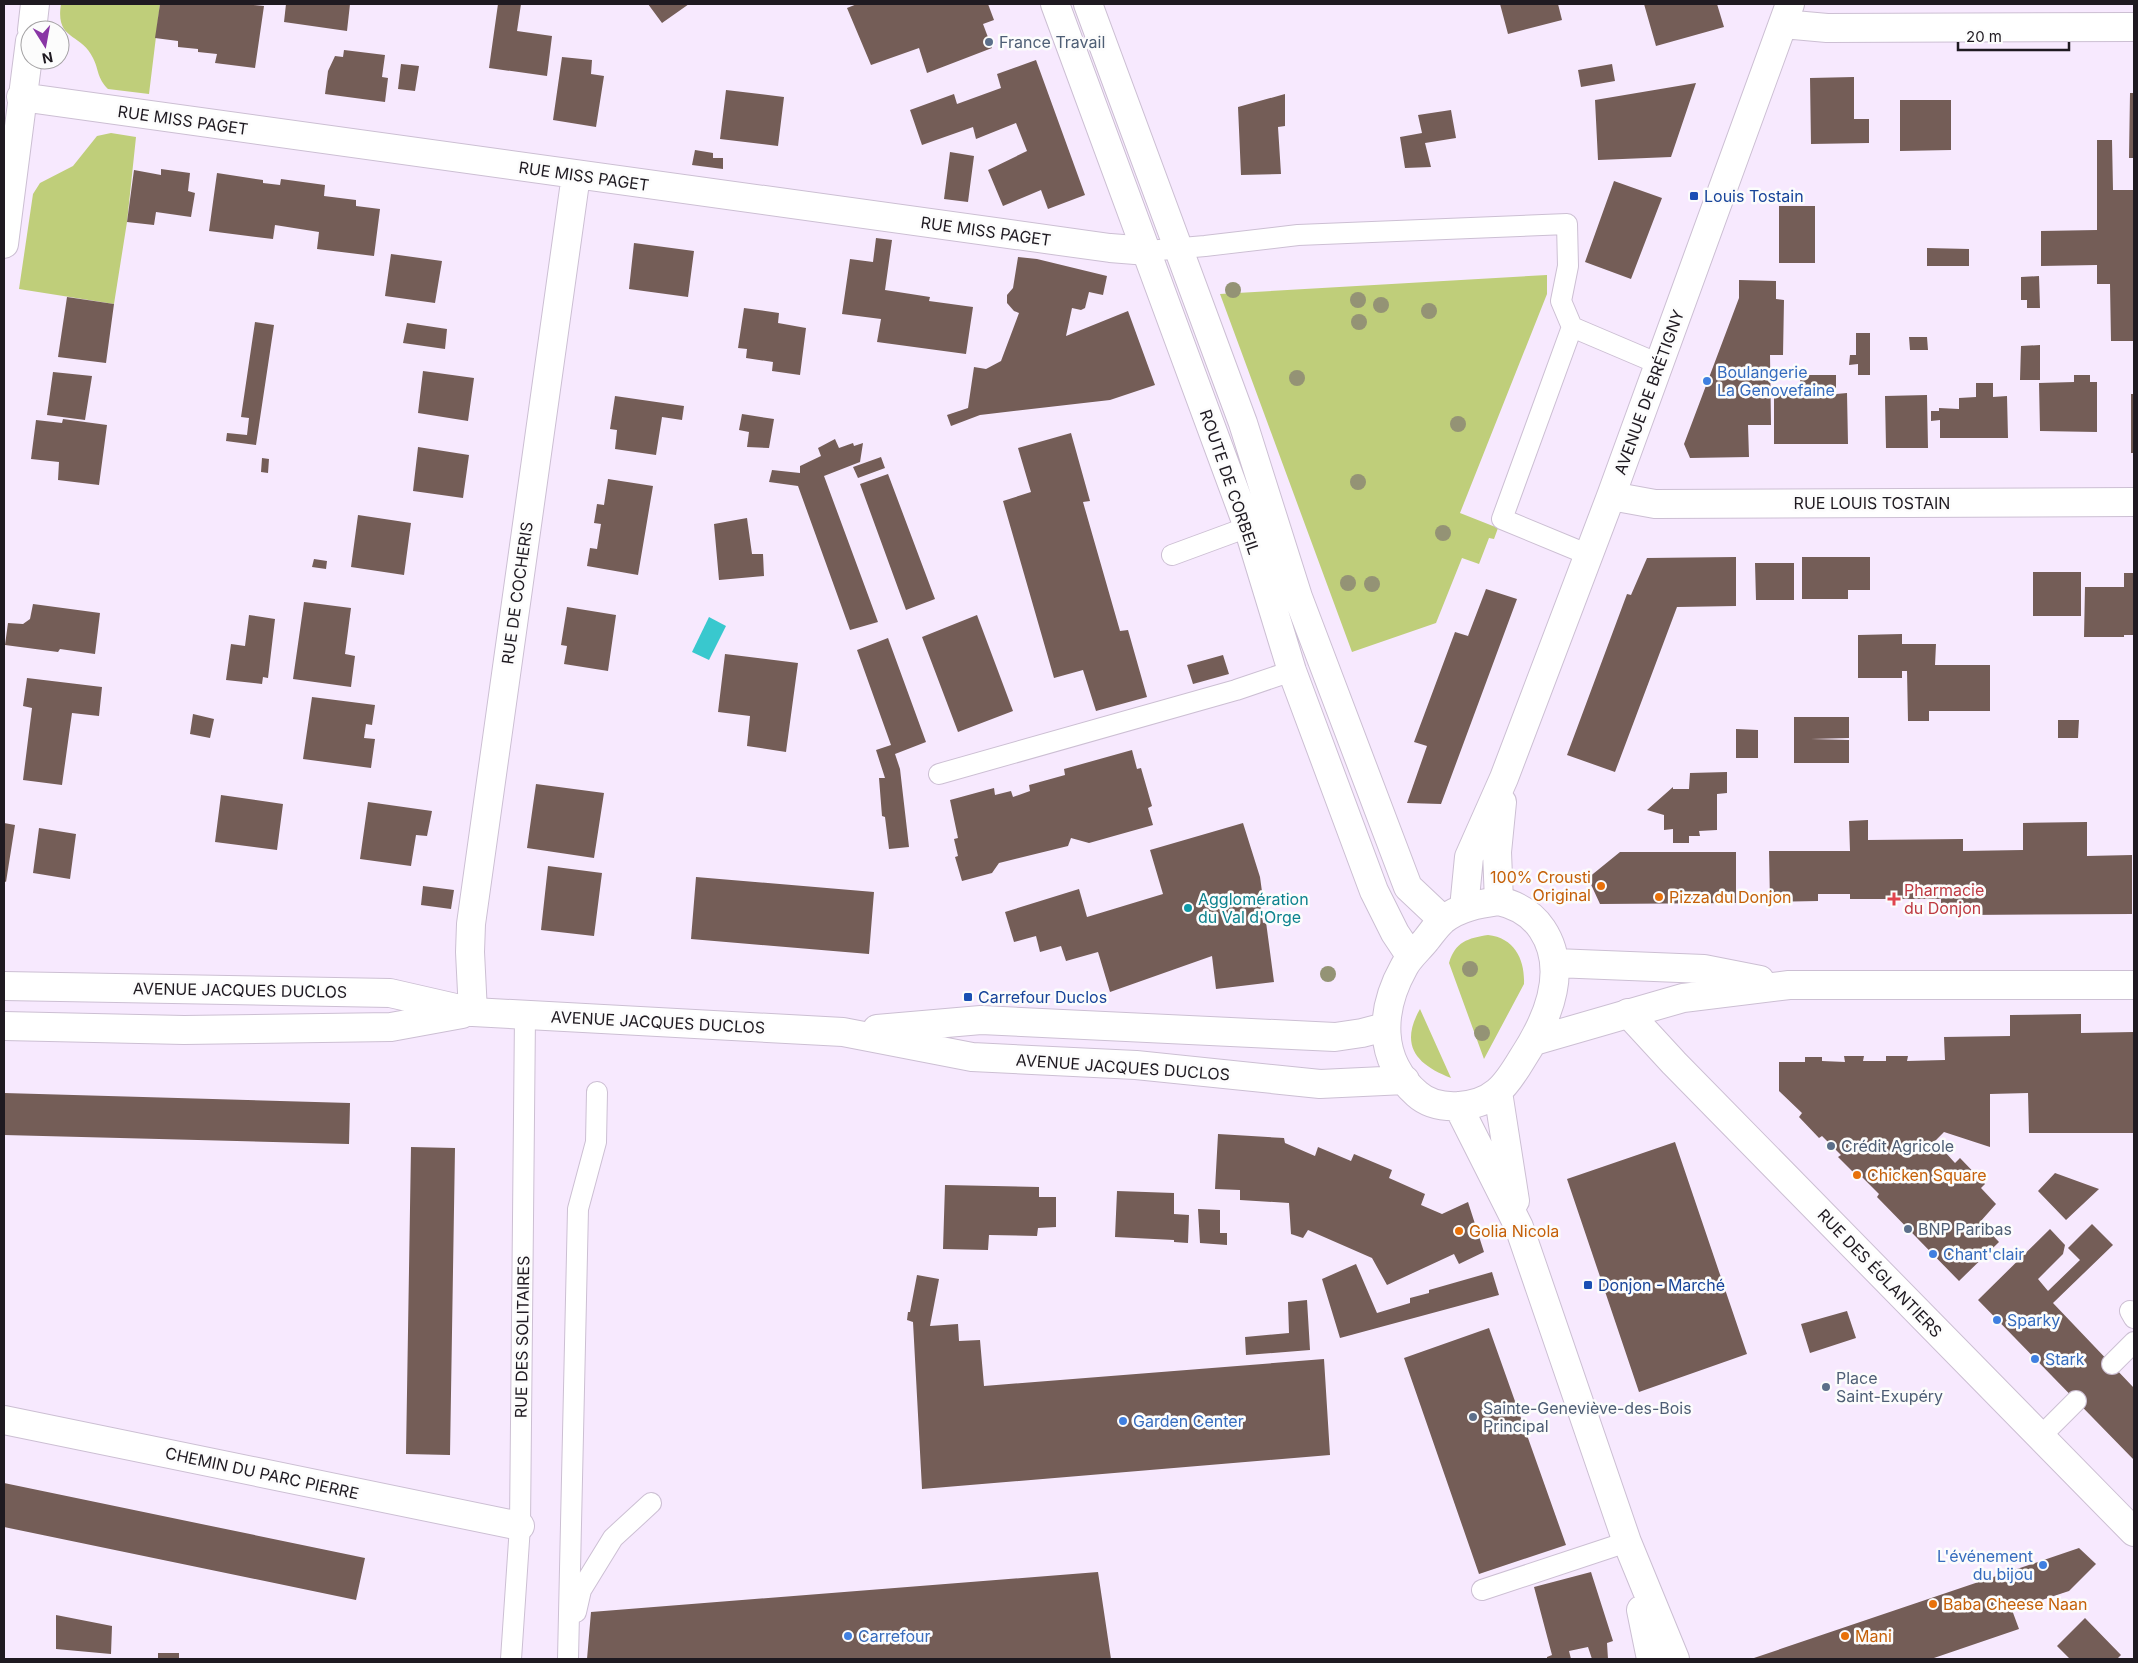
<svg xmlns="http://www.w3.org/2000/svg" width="2138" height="1663" viewBox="0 0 2138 1663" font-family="Inter,sans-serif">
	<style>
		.green { fill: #bfce7a }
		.water { fill: #39c8ce }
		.building { fill: #745d57 }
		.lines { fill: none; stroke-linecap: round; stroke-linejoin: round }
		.service-casing { stroke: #ccbfd3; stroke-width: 22 }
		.minor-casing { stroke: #ccbfd3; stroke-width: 30 }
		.secondary-casing { stroke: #ccbfd3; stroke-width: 30 }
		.service { stroke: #fff; stroke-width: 20 }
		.minor { stroke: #fff; stroke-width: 28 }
		.secondary { stroke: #fff; stroke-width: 28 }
		.tree { fill: #949375 }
		.service-dot { fill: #5c6f8a; stroke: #fcfcfc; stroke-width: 2 }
		.transit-dot { fill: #1a4fb4; stroke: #fcfcfc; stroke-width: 2 }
		.shop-dot { fill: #3f7fe0; stroke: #fcfcfc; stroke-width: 2 }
		.food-dot { fill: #e8710a; stroke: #fcfcfc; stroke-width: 2 }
		.health-dot { fill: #e0444e; stroke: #fcfcfc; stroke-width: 2 }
		.culture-dot { fill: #0f9aa8; stroke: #fcfcfc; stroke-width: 2 }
		.labels { text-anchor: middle; stroke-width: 5; stroke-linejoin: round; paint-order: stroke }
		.service-label { font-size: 16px; fill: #4e5e75; stroke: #fcfcfc; text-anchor: start }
		.street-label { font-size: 16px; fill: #1f1a21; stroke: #fcfcfc }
		.transit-label { font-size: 16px; fill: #164399; stroke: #fcfcfc; text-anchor: start }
		.shop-label { font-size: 16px; fill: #366cbe; stroke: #fcfcfc; text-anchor: start }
		.food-label { font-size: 16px; fill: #c56008; stroke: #fcfcfc; text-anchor: start }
		.health-label { font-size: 16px; fill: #be3a42; stroke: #fcfcfc; text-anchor: start }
		.culture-label { font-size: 16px; fill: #0d838f; stroke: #fcfcfc; text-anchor: start }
	</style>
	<rect width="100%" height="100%" fill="#f7e9fe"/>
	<path class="green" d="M61,4H160L149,94L108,89C97,78 99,70 93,58C81,32 55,41 61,4Z
		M111,133L136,137L127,222L114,304L19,289L33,194L40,183L73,166L97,136Z
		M1547,275V294L1460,513L1498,528L1494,539L1489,538L1479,564L1462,558L1436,623L1352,652L1220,294Z
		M1488,935C1515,938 1525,960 1524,984L1484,1059L1449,963C1455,942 1468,938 1488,935Z
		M1420,1009L1451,1078C1417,1065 1399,1046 1420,1009Z"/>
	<path class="water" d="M709,617L726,626L709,660L692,652Z"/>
	<path class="building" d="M160,4H244L264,6L255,68L215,63L217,54L198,52V49L178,47V41L155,38Z
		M286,4H350L347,31L284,22Z
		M498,4H521L517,31L552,36L547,76L489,68Z
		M648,4H689L662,23Z
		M857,4H988L994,20L983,24L992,48L927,73L919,48L871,65L847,8Z
		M1500,4H1558L1562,20L1508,34Z
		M1644,4H1717L1724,27L1656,46Z
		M344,50L385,55L382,77L388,78L385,102L325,94L328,71L335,56L343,57Z
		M562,57L592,60L591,74L604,76L596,127L553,120Z
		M1036,60L1085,195L1048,209L1041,190L1003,206L988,170L1027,151L1016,123L976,139L973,127L922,145L910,110L954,94L957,104L1001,88L997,74Z
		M401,64L419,66L415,91L398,89Z
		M1612,64L1615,81L1581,87L1578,70Z
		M1854,77V119H1869V143L1811,144L1810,78Z
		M1696,83L1671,157L1598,160L1595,100Z
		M726,90L784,97L778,146L720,139Z
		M2130,93H2134V158H2129Z
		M1285,94V126L1278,127L1281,174L1241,175L1238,107Z
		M1900,100H1951V150L1900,151Z
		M1451,110L1456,138L1425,143L1431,167L1405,168L1400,137L1422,133L1418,115Z
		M2097,140H2112L2113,190H2134V341H2111L2110,284H2097V265L2041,266V231L2097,230Z
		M695,150L713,153V158H723V169L692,165Z
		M950,152L974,156L968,202L944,199Z
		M161,169L190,173L188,191L195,193L191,217L156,212L154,225L127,222L134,170L161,175Z
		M217,173L263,180V183L280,185L281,179L325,185L324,196L356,200V206L380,209L374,256L317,249L319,232L275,225L273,239L209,231Z
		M1614,181L1662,198L1631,279L1585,262Z
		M1779,206H1815V263H1779Z
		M876,238L892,240L885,290L930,297L929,301L973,307L966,354L877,342L881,319L842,314L850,259L873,262Z
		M634,243L694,251L688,297L629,289Z
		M1927,248L1969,249V266H1927Z
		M391,254L442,261L435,303L385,296Z
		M1018,257L1037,259L1107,276L1103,295L1089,292L1085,308L1081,310L1072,308L1066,336L1128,311L1155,385L1110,400L980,415L951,426L947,415L968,408L974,367L986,369L1001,361L1019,313L1014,311L1007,303V295L1013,288Z
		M2039,276L2040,308H2027V300H2021V277Z
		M1739,280L1776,281V299L1784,300L1783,355H1770L1771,425H1748L1749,457L1690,458L1684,444L1739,298Z
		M67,297L114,304L106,363L58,357Z
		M744,308L779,313L778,323L806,328L800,375L772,371L773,362L746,358L747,349L738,348Z
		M255,322L274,325L256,445L226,441L227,433L247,435L249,418L241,417Z
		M407,323L447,329L445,349L403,343Z
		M1856,333H1870V375H1858V364L1849,365L1850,355H1856Z
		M1909,337H1927L1928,350H1910Z
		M2040,345V380H2020L2021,346Z
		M423,371L474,378L468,421L418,413Z
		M53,372L92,376L85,420L47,415Z
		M1800,375H1836V394L1847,393L1848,444H1774V394H1801Z
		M2074,375H2090V382H2097V432L2040,431L2039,383L2074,382Z
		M1976,383H1993V397L2007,396L2008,438H1940V420L1931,421V411H1939V408L1959,409V398L1976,397Z
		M2131,394H2134V453H2131Z
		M1927,395L1928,448H1886L1885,396Z
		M615,396L684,406L682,420L662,417L656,455L615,449L617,430L610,429Z
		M742,414L774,419L769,448L747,447L749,432L739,430Z
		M63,419L107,425L99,485L58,480L59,462L31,459L36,420L62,423Z
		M1071,433L1090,501L1083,502L1120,631L1128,630L1147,697L1096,711L1083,670L1054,678L1003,501L1031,492L1018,448Z
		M835,439L839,448L853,443L854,446L863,443L860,462L824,476L878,622L850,630L798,486L769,482L772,470L800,473V466L821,456L818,448Z
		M418,447L469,455L463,498L413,491Z
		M881,457L885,468L858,478L853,467Z
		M262,458L269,459L268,473L261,472Z
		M888,474L935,599L906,610L860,484Z
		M608,479L653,486L638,575L587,566L590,548L597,549L601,524L594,523L597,504L604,505Z
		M358,515L411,523L404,575L351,567Z
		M747,518L752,554H763L764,576L719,580L714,524Z
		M1736,557V606L1677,607L1615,772L1567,755L1627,594L1631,595L1647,558Z
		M1802,557H1870V590H1848V599H1802Z
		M314,559L327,561L326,569L312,567Z
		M1755,563H1794V600H1756Z
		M2033,572H2081V616H2033Z
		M2124,573H2134V635H2124V637H2084L2085,587H2124Z
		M1486,589L1517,599L1441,804L1407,803L1427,746L1414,742L1455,632L1468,636Z
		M304,602L351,608L345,654L355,656L351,687L293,679Z
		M33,604L100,613L95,654L60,649L58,652L5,645L8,623L23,624L30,619Z
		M567,607L616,615L608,671L564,664L567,646L561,645Z
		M249,615L275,619L268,678L263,677L262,684L226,680L231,644L245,646Z
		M977,615L1013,711L958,732L922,637Z
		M1902,634V644H1936L1935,665H1990V711H1929V721H1908L1907,671H1902V678H1858V635Z
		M888,638L926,742L895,754L900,769L909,847L889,849L885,817L882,816L879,778H885L876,750L891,745L857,650Z
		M725,654L798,663L786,752L747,746L750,716L718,712Z
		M1223,655L1229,674L1193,684L1187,665Z
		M27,678L102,687L99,716L72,713L62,785L23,780L32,708L23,706Z
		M312,697L375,705L372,725L366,724L364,738L375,739L371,768L303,759Z
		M193,714L214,719L210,738L190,734Z
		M1794,717H1849V738L1811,739L1849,740V763H1794Z
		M2058,720H2079L2078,738H2058Z
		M1736,729L1758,730V758H1736Z
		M1132,750L1137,769L1141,768L1152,806L1148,808L1153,825L1089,843L1071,838L1068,846L999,863L992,873L962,881L955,857L958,856L954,839L958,838L950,800L994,788L995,795L1011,791L1013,797L1030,791L1029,785L1065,775L1064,769Z
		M1727,772V793L1717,794V830L1699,831L1700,836H1689V843H1673V829L1664,830V815L1647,810L1673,787V789H1689L1690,773Z
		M536,784L604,793L594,858L527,848Z
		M221,795L283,804L277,850L215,842Z
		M368,802L432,811L427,836L416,835L411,866L360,859Z
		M1868,820V840L1963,839V851L2023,850V823L2087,822V856L2132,855V914L1963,915V912H1941V899H1850V894H1818V901L1770,902L1769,851H1850L1849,821Z
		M4,823L15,825L6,882L4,881Z
		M1243,823L1260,877L1263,899L1260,900L1263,923L1266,922L1274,982L1216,989L1212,956L1110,992L1098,952L1066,961L1061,946L1040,952L1036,936L1014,942L1005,912L1079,889L1087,917L1163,894L1150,850Z
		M39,828L76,834L70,879L33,873Z
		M1620,852H1736V903L1600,904L1588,878Z
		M548,866L602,873L594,936L541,930Z
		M696,877L874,892L869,954L691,939Z
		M423,886L454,890L451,909L421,905Z
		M2081,1014V1033L2134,1032V1133H2029L2028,1093L1990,1094V1147L1944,1132L1935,1141L1955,1163L1960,1158L1985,1184L1981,1188L1996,1204L1980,1222L1999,1242L1959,1281L1877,1197L1879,1194L1862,1177L1860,1179L1838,1157L1841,1155L1822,1136L1819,1138L1799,1117L1802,1113L1779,1091V1062H1805V1057H1822V1061L1845,1062L1844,1056H1864L1863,1061H1886V1056H1908L1907,1061L1945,1060L1944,1037L2010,1036V1015Z
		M4,1093L350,1103L349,1144L4,1135Z
		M1218,1134L1284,1138L1285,1143L1315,1156L1318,1147L1351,1161L1354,1154L1392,1170L1389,1178L1425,1194L1421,1205L1442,1214L1468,1202L1484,1252L1459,1264L1454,1254L1387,1285L1372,1258L1308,1230L1303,1238L1291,1234L1289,1203L1240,1200V1190L1215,1189Z
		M1675,1142L1747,1354L1639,1392L1567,1179Z
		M411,1147L455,1148L450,1455L406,1454Z
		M2055,1173L2099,1189L2066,1220L2038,1191Z
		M945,1185L1039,1187V1197H1056V1227L1038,1228L1037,1236L989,1235L988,1250L943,1249Z
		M1117,1191L1174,1193V1214L1189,1215L1188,1243L1174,1242V1240L1115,1237Z
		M1198,1209L1220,1210V1233H1227V1245L1200,1243Z
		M2092,1224L2113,1245L2053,1303L2134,1388V1460L1978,1300L2050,1229L2065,1245L2063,1254L2038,1279L2048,1291L2080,1260L2068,1248Z
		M1356,1264L1377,1313L1410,1303V1298L1429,1293V1290L1492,1272L1499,1295L1340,1338L1322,1279Z
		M917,1275L939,1279L930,1326L958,1324L959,1341L980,1340L984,1386L1324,1359L1330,1455L922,1489L913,1322L907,1320L908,1312H910Z
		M1307,1300L1310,1350L1246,1355L1245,1337L1289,1333L1288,1302Z
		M1847,1311L1856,1338L1810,1353L1801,1324Z
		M1489,1328L1566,1545L1479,1574L1404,1358Z
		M4,1483L365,1558L356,1600L4,1527Z
		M2079,1548L2096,1564L2069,1591L2012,1610L2019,1629L1931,1659H1751Z
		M1098,1572L1111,1659H587L591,1612Z
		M1591,1572L1613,1641L1607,1643L1608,1659H1592L1588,1647L1569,1651L1571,1659H1547V1657L1552,1655L1534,1587Z
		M56,1615L112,1626L111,1654L56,1649Z
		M2085,1618L2121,1655L2117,1659H2070L2057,1646Z
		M158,1653H179V1659H158Z"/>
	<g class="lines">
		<defs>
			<path id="service" d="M1148,251L1205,246L1298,235L1567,224L1568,266L1561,301L1572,327
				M1172,555L1248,527
				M1589,555L1502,519L1572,327L1659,364
				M939,774L1236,690L1292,671
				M2130,1311L2134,1318
				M2112,1364L2134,1342
				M2041,1436L2076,1401
				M1482,1590L1627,1542
				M576,1612L581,1590L613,1538L651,1503
				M511,1659L520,1526L525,1015
				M568,1659L578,1209L596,1142L597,1092"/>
			<path id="minor" d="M1783,24L1827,28L2134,27
				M32,30L35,4
				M21,97L1110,248L1148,251
				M4,244L30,41
				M1611,496L1655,504L2134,502
				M1499,901L1497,852L1502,802
				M1464,908L1469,857L1504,778L1611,496L1790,4
				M473,1012L470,952L471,924L576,175
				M1628,1013L1674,1063L2134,1532
				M4,1420L520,1526"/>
			<path id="secondary" d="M1055,4L1248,527L1292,671L1374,891L1395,933L1411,957
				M1088,4L1243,423L1298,597L1408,887L1443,920
				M1499,901C1517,905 1532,914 1542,929C1570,971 1547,1021 1522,1059C1516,1069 1507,1084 1497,1092C1477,1109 1437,1112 1417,1094C1377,1059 1380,1010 1404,967C1409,957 1419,949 1426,940C1431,934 1436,926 1443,920C1459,907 1479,904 1499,901Z
				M1555,963L1704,969L1760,980
				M4,986L390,993L473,1012L843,1032L972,1057L1136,1065L1320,1084L1405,1080
				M4,1026L184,1030L391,1027L462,1014
				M877,1029L981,1020L1335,1037L1362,1033L1385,1027
				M1534,1041L1683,998L1789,985H2134
				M1498,1092L1515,1201
				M1458,1106L1519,1227L1627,1542L1675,1659
				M1641,1610L1651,1659"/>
		</defs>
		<use href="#service" class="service-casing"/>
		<use href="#minor" class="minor-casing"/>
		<use href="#secondary" class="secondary-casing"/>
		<use href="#service" class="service"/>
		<use href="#minor" class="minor"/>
		<use href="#secondary" class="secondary"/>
	</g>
	<g class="tree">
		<circle cx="1233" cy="290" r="8"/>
		<circle cx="1358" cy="300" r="8"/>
		<circle cx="1381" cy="305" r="8"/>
		<circle cx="1429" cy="311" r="8"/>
		<circle cx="1359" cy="322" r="8"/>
		<circle cx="1297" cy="378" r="8"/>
		<circle cx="1458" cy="424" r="8"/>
		<circle cx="1358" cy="482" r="8"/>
		<circle cx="1443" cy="533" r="8"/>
		<circle cx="1348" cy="583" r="8"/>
		<circle cx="1372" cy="584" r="8"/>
		<circle cx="1470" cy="969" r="8"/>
		<circle cx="1328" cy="974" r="8"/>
		<circle cx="1482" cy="1033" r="8"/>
	</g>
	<g class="service-dot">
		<circle cx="989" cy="42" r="5"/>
		<circle cx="1831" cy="1146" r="5"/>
		<circle cx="1908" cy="1229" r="5"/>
		<circle cx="1826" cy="1387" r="5"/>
		<circle cx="1473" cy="1417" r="5"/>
	</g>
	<g class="transit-dot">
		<rect x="1689" y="191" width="10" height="10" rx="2.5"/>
		<rect x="963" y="992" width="10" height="10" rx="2.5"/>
		<rect x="1583" y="1280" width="10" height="10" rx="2.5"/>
	</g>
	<g class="shop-dot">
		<circle cx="1707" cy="381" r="5"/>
		<circle cx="1933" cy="1254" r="5"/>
		<circle cx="1997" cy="1320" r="5"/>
		<circle cx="2035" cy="1359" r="5"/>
		<circle cx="1123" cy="1421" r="5"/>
		<circle cx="2043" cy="1565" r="5"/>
		<circle cx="848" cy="1636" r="5"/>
	</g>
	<g class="food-dot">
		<circle cx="1601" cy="886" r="5"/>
		<circle cx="1659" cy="897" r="5"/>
		<circle cx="1857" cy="1175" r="5"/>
		<circle cx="1459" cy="1231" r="5"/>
		<circle cx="1933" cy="1604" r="5"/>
		<circle cx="1845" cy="1636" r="5"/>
	</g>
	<path class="health-dot" d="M1891.5 891.5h5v5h5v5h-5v5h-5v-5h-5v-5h5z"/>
	<circle class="culture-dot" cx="1188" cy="908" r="5"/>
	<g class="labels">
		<g class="service-label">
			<text x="999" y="48">France Travail</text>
			<text x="1841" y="1152">Crédit Agricole</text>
			<text x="1918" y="1235">BNP Paribas</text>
			<text x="1836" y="1384">Place<tspan x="1836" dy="18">Saint-Exupéry</tspan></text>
			<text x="1483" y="1414">Sainte-Geneviève-des-Bois<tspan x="1483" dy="18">Principal</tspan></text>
		</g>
		<g class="street-label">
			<text transform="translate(183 120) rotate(8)" y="6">RUE MISS PAGET</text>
			<text transform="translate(584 176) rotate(8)" y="6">RUE MISS PAGET</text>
			<text transform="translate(986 231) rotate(8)" y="6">RUE MISS PAGET</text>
			<text transform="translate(1649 392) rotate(-70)" y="6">AVENUE DE BRÉTIGNY</text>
			<text transform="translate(1230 482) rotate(71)" y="6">ROUTE DE CORBEIL</text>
			<text x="1872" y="509">RUE LOUIS TOSTAIN</text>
			<text transform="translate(517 593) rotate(-82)" y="6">RUE DE COCHERIS</text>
			<text transform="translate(240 990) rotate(1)" y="6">AVENUE JACQUES DUCLOS</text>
			<text transform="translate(658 1022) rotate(3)" y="6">AVENUE JACQUES DUCLOS</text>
			<text transform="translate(1123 1067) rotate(4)" y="6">AVENUE JACQUES DUCLOS</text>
			<text transform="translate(1880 1273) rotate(46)" y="6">RUE DES ÉGLANTIERS</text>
			<text transform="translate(522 1337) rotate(-89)" y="6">RUE DES SOLITAIRES</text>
			<text transform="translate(262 1473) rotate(12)" y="6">CHEMIN DU PARC PIERRE</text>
		</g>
		<g class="transit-label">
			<text x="1704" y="202">Louis Tostain</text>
			<text x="978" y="1003">Carrefour Duclos</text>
			<text x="1598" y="1291">Donjon - Marché</text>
		</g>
		<g class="shop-label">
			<text x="1717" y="378">Boulangerie<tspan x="1717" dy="18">La Genovefaine</tspan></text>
			<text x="1943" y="1260">Chant'clair</text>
			<text x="2007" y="1326">Sparky</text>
			<text x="2045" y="1365">Stark</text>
			<text x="1133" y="1427">Garden Center</text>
			<text x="2033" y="1562" text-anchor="end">L'événement<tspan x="2033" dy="18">du bijou</tspan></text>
			<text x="858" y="1642">Carrefour</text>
		</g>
		<g class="food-label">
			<text x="1591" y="883" text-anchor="end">100% Crousti<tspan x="1591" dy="18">Original</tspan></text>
			<text x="1669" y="903">Pizza du Donjon</text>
			<text x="1867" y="1181">Chicken Square</text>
			<text x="1469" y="1237">Golia Nicola</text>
			<text x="1943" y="1610">Baba Cheese Naan</text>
			<text x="1855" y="1642">Mani</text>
		</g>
		<g class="health-label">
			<text x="1904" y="896">Pharmacie<tspan x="1904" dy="18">du Donjon</tspan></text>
		</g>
		<g class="culture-label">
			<text x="1198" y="905">Agglomération<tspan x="1198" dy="18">du Val d'Orge</tspan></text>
		</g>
	</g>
	<rect width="2138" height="1663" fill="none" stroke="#1f1a21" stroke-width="10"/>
	<g transform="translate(45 45) rotate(169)"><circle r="24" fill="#fcfcfc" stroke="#a4a2a4"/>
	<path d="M0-4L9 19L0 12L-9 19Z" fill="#8936a5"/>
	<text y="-8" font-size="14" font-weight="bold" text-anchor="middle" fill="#1f1a21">N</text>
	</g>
	<path d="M1958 42v8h111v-8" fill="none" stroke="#1f1a21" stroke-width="2.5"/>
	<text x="1966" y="42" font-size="15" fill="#1f1a21" stroke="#fcfcfc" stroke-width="4" paint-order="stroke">20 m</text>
</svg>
